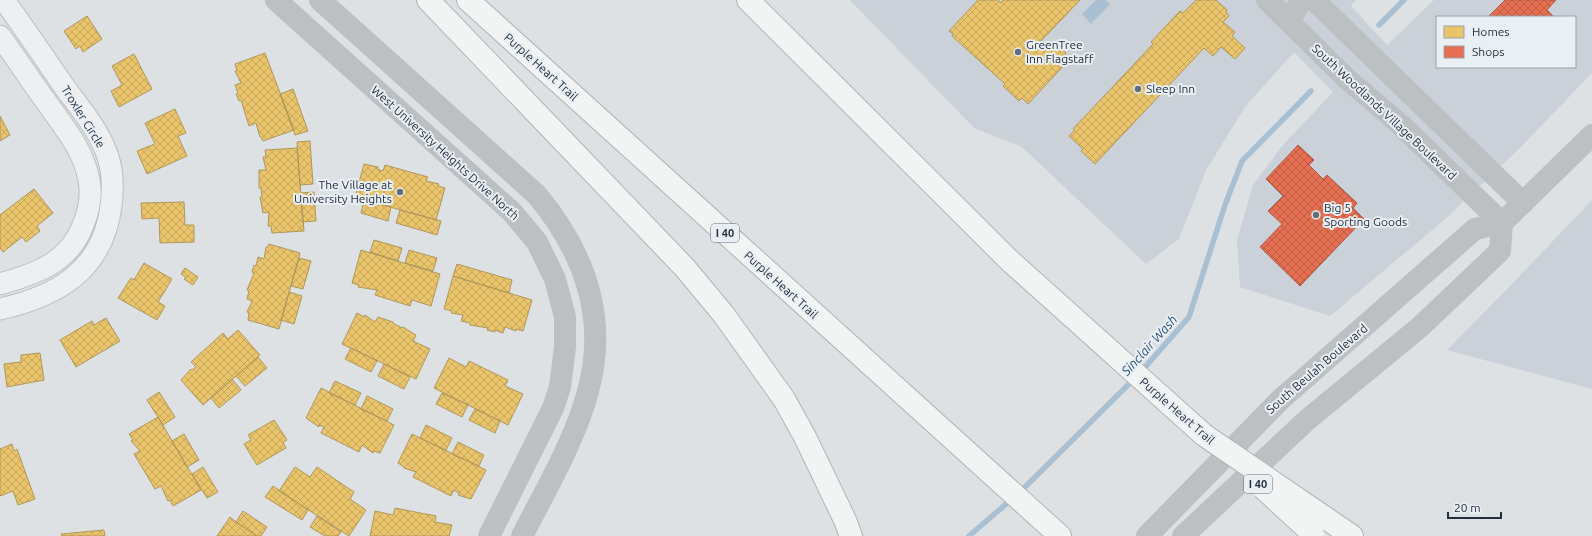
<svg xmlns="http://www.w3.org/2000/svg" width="1592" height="536" viewBox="0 0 1592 536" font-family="Ubuntu,sans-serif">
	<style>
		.built { fill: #cbd1d8; fill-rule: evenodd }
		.water { fill: #a9c0d2 }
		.homes { fill: url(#homes-cross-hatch); stroke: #ae975c }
		.shops { fill: url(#shops-cross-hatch); stroke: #ac5c4b }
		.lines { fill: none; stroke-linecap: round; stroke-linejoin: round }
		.stream { stroke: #a9c0d2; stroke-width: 5.5 }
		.street-casing { stroke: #bcbfc2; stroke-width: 23 }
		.highway-casing { stroke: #b0b4b9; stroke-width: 24 }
		.street { stroke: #edeff0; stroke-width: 21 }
		.secondary { stroke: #bcc0c3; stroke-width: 22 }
		.highway { stroke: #f2f4f4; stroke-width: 22 }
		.highway-bridge-casing { stroke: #b0b4b9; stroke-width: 24; stroke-linecap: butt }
		.highway-bridge { stroke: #f2f4f4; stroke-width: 22 }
		.poi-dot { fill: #656d77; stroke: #eaeff4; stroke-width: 1.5 }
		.labels { text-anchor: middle; stroke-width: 4; stroke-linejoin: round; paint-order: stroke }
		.shield { fill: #eaeff4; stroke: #5f6974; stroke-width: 1 }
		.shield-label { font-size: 11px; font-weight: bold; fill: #242f3d }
		.poi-label { font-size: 12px; fill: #242f3d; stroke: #eaeff4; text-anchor: start }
		.street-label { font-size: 12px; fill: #242f3d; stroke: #eaeff4 }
		.water-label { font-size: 13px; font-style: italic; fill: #2b5274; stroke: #eaeff4 }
	</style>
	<defs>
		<pattern id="homes-cross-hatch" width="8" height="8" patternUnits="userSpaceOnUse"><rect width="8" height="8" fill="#e9c46a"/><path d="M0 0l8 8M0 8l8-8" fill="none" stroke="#c8a95d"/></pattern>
		<pattern id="shops-cross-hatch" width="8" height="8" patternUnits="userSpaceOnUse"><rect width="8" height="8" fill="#e76f51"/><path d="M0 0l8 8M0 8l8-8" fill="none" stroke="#bb5c44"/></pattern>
	</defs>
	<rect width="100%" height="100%" fill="#dee1e4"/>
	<path class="built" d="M850,0H1356L1351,6L1387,45L1434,0H1592V73L1520,148L1444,220L1330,316L1240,287L1237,240L1253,185L1282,146L1333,92L1294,52L1245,107L1206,170L1179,239L1146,264L1022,147L974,128ZM1437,17H1575V67H1437Z
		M1592,200V389L1447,350L1512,284Z"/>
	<path class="water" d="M1096,0H1105L1110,4L1091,24L1082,14Z"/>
	<path class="homes" d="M978,0H998L1001,3L1003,0H1080L1041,41L1051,51L1057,45L1066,53L1061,59L1066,63L1028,104L1022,98L1019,101L1003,86L1005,84L952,36L953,34L949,31Z
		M1196,0H1216L1227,10L1226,12L1229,16L1223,22L1235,32L1232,36L1245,48L1235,59L1221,47L1213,56L1204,48L1095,164L1081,151L1083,149L1069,136L1075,130L1073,129L1153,44L1151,42L1180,11L1183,13Z
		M87,16L102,39L83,52L80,46L76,49L64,31Z
		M265,53L294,130L263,141L261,137H260L256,123L249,126L241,100L239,101L236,94L238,93L235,85L241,83L235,71H237L235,64Z
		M134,54L152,89L119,107L111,91L122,85L112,66Z
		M293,89L308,131L295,135L280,94Z
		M175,109L186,133L178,136L187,156L147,174L137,151L155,144L145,123Z
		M0,116L10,135L0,141Z
		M310,141L313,184L300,185L297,142Z
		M297,148L304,231L272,233L271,226H268L269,212L263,213L260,197H262L261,188H259V170H266L263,157H266L265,150Z
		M364,164L378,167L377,169L383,171L385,165L428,177L426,181L439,184L438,186L445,188L436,220L355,197Z
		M34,189L53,213L37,226L40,231L26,242L22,237L3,252L0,248V215Z
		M314,192L316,221L303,222L300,193Z
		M364,200L391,207L388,221L361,213Z
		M184,202L185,225H194V242L160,243L159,218L142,219L141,203Z
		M400,210L441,221L437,235L396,223Z
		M374,240L402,248L398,261L370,252Z
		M269,244L300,253L279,329L248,320L249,313L247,312L252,301L247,299L249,291L247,290L254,273L252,272L254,265L256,266L258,257L264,259L266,247H268Z
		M361,250L440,274L431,306L412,300L410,306L375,295L377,290L358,287L359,285L352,283Z
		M409,250L437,258L433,271L405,263Z
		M299,258L311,261L303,289L291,286Z
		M144,263L172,279L158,302L165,306L157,320L118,298L131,278L134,280Z
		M457,264L512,280L509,293L453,276Z
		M185,268L198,277L193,285L184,279L186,277L181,274Z
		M453,276L532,300L523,331L516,329V331L505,327L503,333L495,330V332L487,330L488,328L470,325V323L461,321L463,315L451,313L452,311L444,309Z
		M289,292L302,296L294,324L281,320Z
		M357,313L364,317L365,315L375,322L378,317L393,322V323L402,328L403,327L416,335L413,341L430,349L416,379L342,344Z
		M106,318L120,341L76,367L60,340L92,321L94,325Z
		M238,330L260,355L203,405L181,380L191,369L192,370L196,367L191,362L223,333L228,339Z
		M351,348L377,361L371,372L345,359Z
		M40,353L44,380L7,387L4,364L21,362V355Z
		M258,357L267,368L245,386L236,376Z
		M449,358L466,367L469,361L508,380L505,386L523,394L508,425L434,388Z
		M384,364L410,377L404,389L378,376Z
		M232,379L241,390L219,408L211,398Z
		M335,381L361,393L355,405L329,393Z
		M321,388L394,425L380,453L374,451L373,453L362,445L359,452L321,433L324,427L319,425V427L306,418Z
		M159,392L175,417L163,425L147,400Z
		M442,393L468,405L462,417L436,404Z
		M367,396L393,409L387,421L361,409Z
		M475,409L500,421L495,433L469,420Z
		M158,417L201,490L173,506L170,500L168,501L161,486L155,489L134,454L140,451L131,441L133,440L129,434Z
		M274,420L287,440L283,442L286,448L257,465L244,444L251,440L248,435Z
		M426,425L452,438L446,450L420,438Z
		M184,434L199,460L187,467L172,441Z
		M412,434L486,470L471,499L458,495L459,493L454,490L451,496L413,477L416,472L404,468V467L398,463Z
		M458,442L484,455L479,466L452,454Z
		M12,444L14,451L17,449L35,499L18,505L13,491L0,496V449Z
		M203,467L218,492L207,498L192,474Z
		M295,467L310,477L317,467L354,492L350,499L366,510L349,536L279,491Z
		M273,486L308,510L302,520L265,497Z
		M395,508L436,516L435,522L452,525L449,536H370L375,511L393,515Z
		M243,511L267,527L261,536H257L236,522Z
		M317,516L341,532L338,536H325L310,527Z
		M230,517L236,522L257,536H217Z
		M104,530L105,536H62L61,534Z"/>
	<path class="shops" d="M1505,0H1556L1547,10L1554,17H1488Z
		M1298,145L1314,160L1309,165L1323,179L1327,175L1357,203L1353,208L1364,219L1300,286L1260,247L1282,224L1268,211L1283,196L1266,179Z"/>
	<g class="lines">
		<path class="stream" d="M1379,25L1404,0
			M1140,373L1189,317L1225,205L1242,161L1311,91
			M1019,493L1134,379
			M969,536L1013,498"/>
		<defs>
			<path id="street" d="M0,36C16,58 31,81 47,103C64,127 84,151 89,180C92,196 89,211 83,225C69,263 35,274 0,284
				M0,309C59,296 103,269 111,206C113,190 113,172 108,157C100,131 79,107 63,85C44,57 24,28 4,0"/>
			<path id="highway" d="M428,0L685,268L724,315L784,399L805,437L845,520L851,536
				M468,0L1060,536
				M748,0L1009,260L1204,435
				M1327,519L1352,536"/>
		</defs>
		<use href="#street" class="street-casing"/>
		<use href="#highway" class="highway-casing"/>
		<use href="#street" class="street"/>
		<path class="secondary" d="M276,0L512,212L537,242L555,279L565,317V347L560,387L553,408L489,536
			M320,0L537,195C585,253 609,320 587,395C573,444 545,491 522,536
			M1267,0L1346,78L1401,125L1502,223
			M1314,0L1523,203
			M1289,21L1302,0
			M1147,536L1280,400L1475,229L1502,223L1592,135
			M1183,536L1307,420L1420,327L1500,251L1502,223"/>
		<use href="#highway" class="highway"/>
		<defs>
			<path id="highway-bridge" d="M1204,435L1327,519
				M1263,488L1313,534"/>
		</defs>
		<use href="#highway-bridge" class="highway-bridge-casing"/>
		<use href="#highway-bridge" class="highway-bridge"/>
	</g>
	<g class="poi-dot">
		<circle cx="1018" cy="52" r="4"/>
		<circle cx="1138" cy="89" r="4"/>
		<circle cx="400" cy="192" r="4"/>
		<circle cx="1316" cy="215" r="4"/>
	</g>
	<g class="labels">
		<g class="shield">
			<rect x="711" y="224" width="28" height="18" rx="3"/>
			<rect x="1244" y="475" width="28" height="18" rx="3"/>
		</g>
		<g class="shield-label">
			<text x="725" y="237">I 40</text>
			<text x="1258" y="488">I 40</text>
		</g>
		<g class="poi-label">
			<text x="1026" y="49">GreenTree<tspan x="1026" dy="14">Inn Flagstaff</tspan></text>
			<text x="1146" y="93">Sleep Inn</text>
			<text x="392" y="189" text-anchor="end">The Village at<tspan x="392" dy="14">University Heights</tspan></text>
			<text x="1324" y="212">Big 5<tspan x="1324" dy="14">Sporting Goods</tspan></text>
		</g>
		<g class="street-label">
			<text transform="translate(541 67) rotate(42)" y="4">Purple Heart Trail</text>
			<text transform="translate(1384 112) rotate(43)" y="4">South Woodlands Village Boulevard</text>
			<text transform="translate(83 117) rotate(58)" y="4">Troxler Circle</text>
			<text transform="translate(445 153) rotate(42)" y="4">West University Heights Drive North</text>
			<text transform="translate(781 285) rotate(42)" y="4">Purple Heart Trail</text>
			<text transform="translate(1317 369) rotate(-41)" y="4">South Beulah Boulevard</text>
			<text transform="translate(1177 411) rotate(41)" y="4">Purple Heart Trail</text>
		</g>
		<g class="water-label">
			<text transform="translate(1149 345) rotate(-48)" y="5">Sinclair Wash</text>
		</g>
	</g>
	<rect x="1436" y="16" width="140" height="52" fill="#eaeff4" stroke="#9ba2ab"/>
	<rect x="1444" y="26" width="20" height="12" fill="#e9c46a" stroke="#9ba2ab"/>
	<text x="1472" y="36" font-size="12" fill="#242f3d">Homes</text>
	<rect x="1444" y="46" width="20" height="12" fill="#e76f51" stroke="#9ba2ab"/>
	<text x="1472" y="56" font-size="12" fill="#242f3d">Shops</text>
	<path d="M1448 512v6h53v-6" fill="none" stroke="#242f3d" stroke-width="2"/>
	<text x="1454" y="512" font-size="12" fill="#242f3d" stroke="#eaeff4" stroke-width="3" paint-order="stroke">20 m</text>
</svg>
